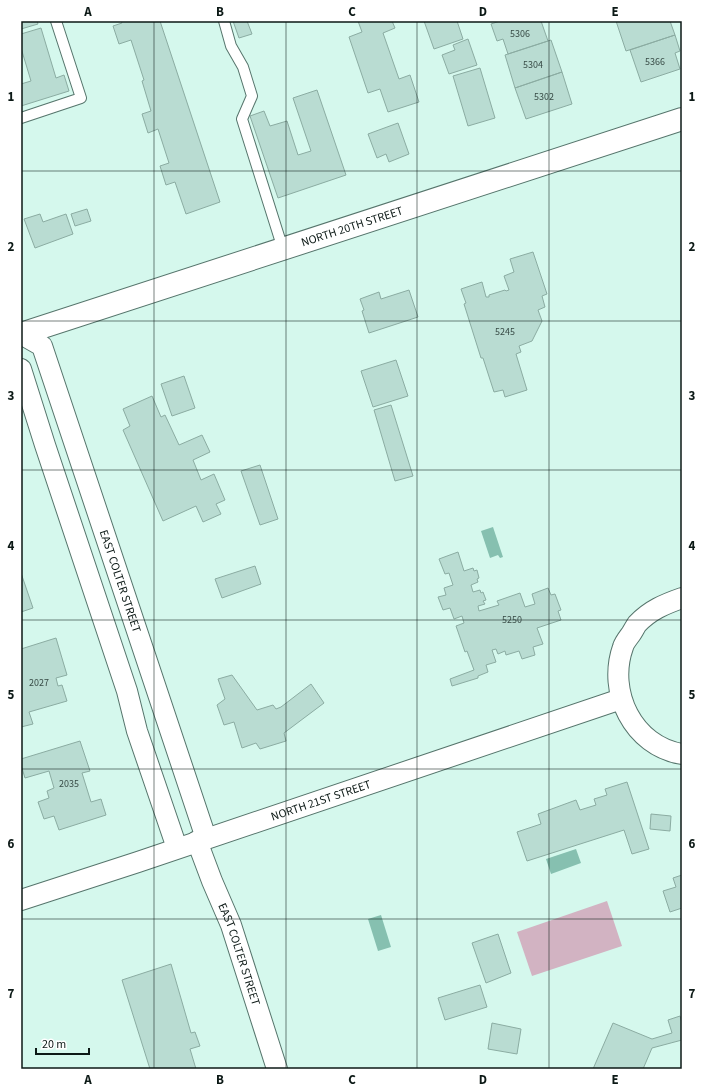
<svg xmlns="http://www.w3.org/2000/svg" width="703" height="1090" viewBox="0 0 703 1090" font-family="'Source Sans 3',sans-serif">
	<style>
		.garden { fill: #d2b3c2 }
		.water { fill: #86c0b0 }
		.building { fill: #b9dcd2; stroke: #8baca2 }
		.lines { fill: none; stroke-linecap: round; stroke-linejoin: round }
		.service-casing { stroke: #56756c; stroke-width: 12 }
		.minor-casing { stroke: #56756c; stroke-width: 22 }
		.tertiary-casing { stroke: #56756c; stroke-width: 24 }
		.service { stroke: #fff; stroke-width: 10 }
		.minor { stroke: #fff; stroke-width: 20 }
		.tertiary { stroke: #fff; stroke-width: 22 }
		.grid { fill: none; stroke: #0c1916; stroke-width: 1; stroke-opacity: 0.55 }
		.labels { text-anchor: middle; stroke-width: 3; stroke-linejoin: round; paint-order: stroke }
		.number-label { font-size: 10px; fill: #374a45 }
		.street-label { font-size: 12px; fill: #0c1916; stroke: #fff }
		.neatline { fill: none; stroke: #0c1916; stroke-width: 1.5 }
		.grid-label { font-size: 13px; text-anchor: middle; font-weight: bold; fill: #0c1916 }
	</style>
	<rect width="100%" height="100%" fill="#d5f8ed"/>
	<path class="garden" d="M607,901L622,946L532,976L517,932Z"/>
	<path class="water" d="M493,527L503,557L500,558L498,555L490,558L481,531Z
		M576,849L581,863L551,874L546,859Z
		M381,915L391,947L378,951L368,919Z"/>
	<path class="building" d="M21,21H37L38,24L21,29Z
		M121,21H160L220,202L186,214L175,182L166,185L160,166L169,163L158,129L148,133L142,114L151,111L142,81L144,80L131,40L119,44L113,26L122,23Z
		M233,21H247L252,34L239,38Z
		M358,21H392L395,28L383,33L399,79L410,75L419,102L388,112L380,89L368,93L349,37L362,32Z
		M424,21H457L463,39L434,49Z
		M500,21H541L548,41L508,54L503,39L497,41L491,24Z
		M616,21H670L675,35L626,51Z
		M41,28L56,78L64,75L69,91L21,106V84L31,81L21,48V34Z
		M675,35L680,51L675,53L680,69L641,82L630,50Z
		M468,39L477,65L449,74L442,55L455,50L453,45Z
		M551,40L562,72L515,88L505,55Z
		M480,68L495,118L468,126L453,76Z
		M562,72L572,104L526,119L515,88Z
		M317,90L346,175L278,198L250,116L264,111L270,126L287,121L298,155L311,151L293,98Z
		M398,123L409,154L389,162L386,154L377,158L368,134Z
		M87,209L91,221L75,226L71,214Z
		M40,214L43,222L66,214L73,234L35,248L24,219Z
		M533,252L547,294L542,296L545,307L538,310L542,321L532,341L519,346L521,352L516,354L527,390L505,397L503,390L494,392L483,358H481L464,304L466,303L461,289L482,282L486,297H489V295L505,290L506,291L509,290L504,276L514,272L510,259Z
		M409,290L418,317L369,333L362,311L364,310L360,299L379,292L381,299Z
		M396,360L408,396L373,407L361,371Z
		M184,376L195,408L172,416L161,384Z
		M152,396L161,417L165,415L179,445L202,435L210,452L193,460L201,480L214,474L225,500L216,504L221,514L203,522L196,506L163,521L123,430L130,426L123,409Z
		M391,405L413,476L395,481L374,410Z
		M260,465L278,519L260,525L241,471Z
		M458,552L464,571L473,568L474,571L477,570L479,578L477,579L478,582L471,585L473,592L480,590L481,593L483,592L486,600L483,601L485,604L478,606L479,611L499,605L497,601L520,593L525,607L535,604L532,594L548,588L551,595L555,594L561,610L558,611L561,620L537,628L543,644L533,647L535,655L522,659L519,651L506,655L505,651L498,654L496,649L492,650L496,662L486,665L488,672L478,676V678L452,686L450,679L474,670L467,651L465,652L456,626L464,623L462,616L454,619L450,608L443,610L438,597L446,595L444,588L453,585L449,573L445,574L439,559Z
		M255,566L261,584L222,598L215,579Z
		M21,573L33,608L21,612Z
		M56,638L67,675L56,678L58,686L62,685L67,701L29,712L33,724L21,727V649Z
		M232,675L257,710L273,705L276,709L281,707L311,684L324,703L284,733L286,741L260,749L256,743L242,748L234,722L224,725L217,705L225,699L218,679Z
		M80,741L90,771L82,773L91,802L101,799L106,815L59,830L54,816L44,819L38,802L49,798L47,791L54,788L49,771L25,778L21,765V759Z
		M627,782L649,849L632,854L624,830L527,861L517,832L541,824L538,814L576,800L580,810L596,805L594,799L607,795L605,789Z
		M651,814L671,816L670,831L650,829Z
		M682,875V908L670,912L663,891L676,887L673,878Z
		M498,934L511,973L486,983L472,943Z
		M171,964L191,1033L195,1032L200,1046L190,1049L196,1069H150L122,980Z
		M480,985L487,1007L445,1020L438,998Z
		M680,1016L682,1023V1040L652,1048L643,1069H593L613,1023L652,1039L672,1033L668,1020Z
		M492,1023L521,1029L517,1054L488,1049Z"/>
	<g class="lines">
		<defs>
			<path id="service" d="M224,21L231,46L243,67L252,96L242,119L283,249
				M21,118L81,98L56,21"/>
			<g id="minor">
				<path id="s1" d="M21,334L42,346L206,838"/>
				<path d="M21,369L45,445L127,691L137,731L177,848"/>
				<path d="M682,598C665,604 650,610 637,624C635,627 633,631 631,634C628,638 624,643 623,647C607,692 633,746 682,754"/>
				<path id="s2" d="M197,841L212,881L231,925L277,1069"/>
				<path id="s3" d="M21,900L138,862L621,699"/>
			</g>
			<g id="tertiary">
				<path id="s4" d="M21,334L682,119"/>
			</g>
		</defs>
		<use href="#service" class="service-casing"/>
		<use href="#minor" class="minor-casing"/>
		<use href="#tertiary" class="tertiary-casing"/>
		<use href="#service" class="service"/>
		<use href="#minor" class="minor"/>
		<use href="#tertiary" class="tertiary"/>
	</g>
	<path class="grid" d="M154,21V1069M286,21V1069M417,21V1069M549,21V1069M21,171H682M21,321H682M21,470H682M21,620H682M21,769H682M21,919H682"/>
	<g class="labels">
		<g class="number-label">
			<text x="520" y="37">5306</text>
			<text x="655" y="65">5366</text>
			<text x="533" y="68">5304</text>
			<text x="544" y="100">5302</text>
			<text x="505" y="335">5245</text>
			<text x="512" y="623">5250</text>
			<text x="39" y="686">2027</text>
			<text x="69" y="787">2035</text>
		</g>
		<g class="street-label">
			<text dy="4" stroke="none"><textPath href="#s4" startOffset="348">NORTH 20TH STREET</textPath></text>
			<text dy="4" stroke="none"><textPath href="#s1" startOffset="272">EAST COLTER STREET</textPath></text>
			<text dy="4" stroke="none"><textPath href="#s3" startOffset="316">NORTH 21ST STREET</textPath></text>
			<text dy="4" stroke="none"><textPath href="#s2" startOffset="121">EAST COLTER STREET</textPath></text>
		</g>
	</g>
	<rect width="703" height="1090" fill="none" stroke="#ffffff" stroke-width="44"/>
	<path d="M36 1048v6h53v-6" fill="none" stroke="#0c1916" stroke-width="2"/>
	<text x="42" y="1048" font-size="12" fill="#0c1916" stroke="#ffffff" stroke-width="3" paint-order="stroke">20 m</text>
	<rect x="22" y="22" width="659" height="1046" class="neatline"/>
	<g class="grid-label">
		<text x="88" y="16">A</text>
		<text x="220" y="16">B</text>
		<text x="352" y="16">C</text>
		<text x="483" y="16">D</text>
		<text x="615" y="16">E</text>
		<text x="11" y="101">1</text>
		<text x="692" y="101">1</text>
		<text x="11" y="251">2</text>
		<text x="692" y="251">2</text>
		<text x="11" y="400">3</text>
		<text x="692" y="400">3</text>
		<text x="11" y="550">4</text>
		<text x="692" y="550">4</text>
		<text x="11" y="699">5</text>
		<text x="692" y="699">5</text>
		<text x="11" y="848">6</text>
		<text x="692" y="848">6</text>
		<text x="11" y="998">7</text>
		<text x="692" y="998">7</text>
		<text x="88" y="1084">A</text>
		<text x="220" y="1084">B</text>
		<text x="352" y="1084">C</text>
		<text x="483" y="1084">D</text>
		<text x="615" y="1084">E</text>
	</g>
</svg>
